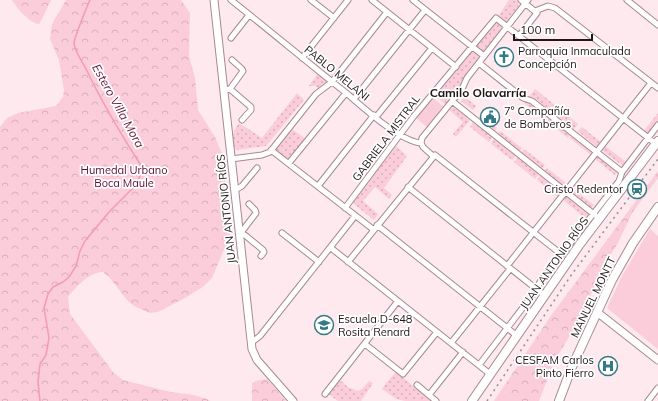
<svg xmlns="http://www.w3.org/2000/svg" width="658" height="401" viewBox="0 0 658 401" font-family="Mulish,sans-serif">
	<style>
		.grass { fill: url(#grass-dots) }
		.park { fill: url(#park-crowns) }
		.garden { fill: #fbccd9 }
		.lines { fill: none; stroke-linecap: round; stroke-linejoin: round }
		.stream { stroke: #f49ab6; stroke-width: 1.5 }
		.street-casing { stroke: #a78991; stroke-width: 7 }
		.secondary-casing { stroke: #a78991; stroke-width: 9 }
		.primary-casing { stroke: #a78991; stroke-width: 10 }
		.street { stroke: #fff; stroke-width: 5 }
		.secondary { stroke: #fff; stroke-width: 7 }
		.primary { stroke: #fff; stroke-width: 8 }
		.rail { stroke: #99898d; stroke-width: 1.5; stroke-dasharray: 2 4; stroke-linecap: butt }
		.labels { text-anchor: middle; stroke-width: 3.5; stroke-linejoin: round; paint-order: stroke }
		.poi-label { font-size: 11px; fill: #211619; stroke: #fff; text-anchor: start }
		.street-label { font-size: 11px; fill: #211619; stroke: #fff }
		.park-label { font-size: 11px; fill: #5c0d30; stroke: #fff }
		.neighbourhood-label { font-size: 12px; font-weight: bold; fill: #211619; stroke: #fff }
		.water-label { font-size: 12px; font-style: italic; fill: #631536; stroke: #fff }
	</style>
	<defs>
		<pattern id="grass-dots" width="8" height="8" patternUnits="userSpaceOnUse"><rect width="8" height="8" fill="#fbccd9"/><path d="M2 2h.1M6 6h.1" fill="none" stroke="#d7aeba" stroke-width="1.8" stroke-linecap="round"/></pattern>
		<pattern id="park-crowns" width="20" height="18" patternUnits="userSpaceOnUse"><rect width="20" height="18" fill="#fbccd9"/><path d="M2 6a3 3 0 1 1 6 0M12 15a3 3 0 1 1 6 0" fill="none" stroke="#d7aeba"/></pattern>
	</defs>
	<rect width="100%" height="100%" fill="#fde9ee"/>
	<path class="grass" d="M509,0H516L519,3L518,7L466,73L460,85L445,104L435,96L496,20Z
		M318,73L327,81L318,88L315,86H309Z
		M535,89L556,106L551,111L533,97H529Z
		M297,93L304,100L266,146L236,150C230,140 233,131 239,123L262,138Z
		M465,97L476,106L473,110L461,101Z
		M526,101L528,102L548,116L545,119L524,103Z
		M453,107L456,108L470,120L456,137L453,134L463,122L449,110Z
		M557,107L578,124L574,129L553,113Z
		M658,113V128L649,137L643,132Z
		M481,115L497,128L494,132L478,119Z
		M549,118L570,135L568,138L547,121Z
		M473,122L492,137L489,142L470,127Z
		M582,127L602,143L598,148L578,131Z
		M292,129L306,139L289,161L275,150Z
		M500,131L522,148L519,152L497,136Z
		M572,135L595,153L592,156L570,138Z
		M494,139L516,156L512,160L491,144Z
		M604,145L626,162L623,166L600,149Z
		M396,146L407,156L384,188L392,195L389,199L375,187L363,201L378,214L374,220L354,204L353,199Z
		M524,149L545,165L541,170L521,153Z
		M597,155L618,171L615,175L595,159Z
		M518,157L539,174L535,179L514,162Z
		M547,168L570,186L566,190L544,172Z
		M541,175L564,194L560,199L537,180Z
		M571,188L594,205L591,209L568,191Z
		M566,195L589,214L585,218L562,199Z
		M396,372L432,401H405L396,399L382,389L387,382Z
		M339,379L348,387L358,391L362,389L369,381L373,383L361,401H338L327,393Z"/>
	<path class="park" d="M12,0H51L41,21L39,24C29,23 17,8 12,0Z
		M66,0H181L190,13L189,56L195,78L198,110L215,137L223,156L231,233L212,278L204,286L187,297L158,312L150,313L134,306L127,300L109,277L103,272C89,272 76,287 68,297L70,314L113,372L123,380L171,392L194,395L207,399L210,401H0V127L7,118L18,113L56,106L63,97L64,90L59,60L50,39L52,24Z
		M658,171V178L632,213L618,243L603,267L582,315L554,362L539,401H494L550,317Z
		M267,379L286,401H252V383L256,381Z"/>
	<path class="garden" d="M432,97L443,106L427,127L416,118Z
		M650,229L658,236V349L607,308L622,276Z
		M506,390L519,397L516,401H499Z"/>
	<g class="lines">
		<path class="stream" d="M40,401L38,382L40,364L46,355L49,338L44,308L48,294L53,287L63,282L69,277L76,266L80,251L85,241L109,212L137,184L140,176L142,167C122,136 103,104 87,71C83,62 75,53 74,43C74,39 87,6 90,0"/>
		<defs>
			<path id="street" d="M231,0C269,30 307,62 345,92C363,107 399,141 421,143L423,147L433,156
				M311,0L334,18
				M372,0L456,67
				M413,0L484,56
				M627,0L658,25
				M535,11L548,6L555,8L658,88
				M519,36L537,13L521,0
				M231,38L249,15
				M302,58L348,0
				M479,63L523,98L532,101L622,172
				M230,89L243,71L242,69L232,60
				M224,90L230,89L251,107V110L242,120
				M354,99L425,10
				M452,101L595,215
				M376,117L432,48
				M421,143L422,138L462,89L467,78L528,0
				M271,150L374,230
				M231,159L262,155L270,152L316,94L332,82L387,12
				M289,163L346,93
				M318,186L374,115
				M408,187L544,295
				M235,190L242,186L257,168
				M249,204L255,210L256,213L243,230L240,232L246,236L263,250L264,252L261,256
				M345,208L414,116L496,18L656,144
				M377,225L516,335
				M282,233L319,262
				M331,248L490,374
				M348,262L435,155L561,254
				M507,266L651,83
				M251,343L260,336L355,216
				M451,343L510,269
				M365,344L403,374L437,332
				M479,365L534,293L540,282L619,181L622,172L658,125
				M417,385L436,401
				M325,394L398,301
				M429,395L463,352
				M648,401L658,388"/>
			<path id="secondary" d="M214,0L252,349L257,360L293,401
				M597,312L658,360"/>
			<path id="primary" d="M472,401L580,244L658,141
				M559,401L571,369L612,280L633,243L658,207"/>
		</defs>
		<use href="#street" class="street-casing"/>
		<use href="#secondary" class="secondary-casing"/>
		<use href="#primary" class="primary-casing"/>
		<use href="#street" class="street"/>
		<use href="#secondary" class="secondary"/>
		<use href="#primary" class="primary"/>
		<path class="rail" d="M487,401L572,274L658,159"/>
	</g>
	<defs>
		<symbol id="church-ring" viewBox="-11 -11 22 22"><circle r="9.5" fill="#fff" stroke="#347a86" stroke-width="1.5"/><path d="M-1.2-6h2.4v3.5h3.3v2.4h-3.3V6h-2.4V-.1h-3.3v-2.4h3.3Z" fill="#347a86"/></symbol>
		<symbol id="civic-ring" viewBox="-11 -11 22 22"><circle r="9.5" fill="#fff" stroke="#347a86" stroke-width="1.5"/><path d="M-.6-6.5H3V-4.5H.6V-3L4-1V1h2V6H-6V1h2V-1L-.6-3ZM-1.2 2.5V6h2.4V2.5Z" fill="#347a86"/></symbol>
		<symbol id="station-ring" viewBox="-11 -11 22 22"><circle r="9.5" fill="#fff" stroke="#347a86" stroke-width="1.5"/><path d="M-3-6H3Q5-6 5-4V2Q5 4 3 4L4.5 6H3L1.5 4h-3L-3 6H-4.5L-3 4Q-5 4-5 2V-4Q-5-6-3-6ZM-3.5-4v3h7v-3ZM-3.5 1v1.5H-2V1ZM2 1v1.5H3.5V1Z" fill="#347a86"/></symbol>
		<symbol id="school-ring" viewBox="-11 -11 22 22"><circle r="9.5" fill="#fff" stroke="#347a86" stroke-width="1.5"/><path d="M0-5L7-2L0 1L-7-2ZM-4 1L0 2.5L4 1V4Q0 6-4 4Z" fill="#347a86"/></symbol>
		<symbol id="hospital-ring" viewBox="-11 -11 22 22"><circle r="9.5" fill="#fff" stroke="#347a86" stroke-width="1.5"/><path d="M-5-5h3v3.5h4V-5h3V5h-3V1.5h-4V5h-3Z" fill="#347a86"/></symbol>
	</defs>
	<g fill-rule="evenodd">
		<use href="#church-ring" x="493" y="46" width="22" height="22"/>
		<use href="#civic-ring" x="479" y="106" width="22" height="22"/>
		<use href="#station-ring" x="626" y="178" width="22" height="22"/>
		<use href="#school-ring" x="313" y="314" width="22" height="22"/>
		<use href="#hospital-ring" x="597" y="355" width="22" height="22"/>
	</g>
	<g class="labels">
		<g class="poi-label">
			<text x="518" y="55">Parroquia Inmaculada<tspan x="518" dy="13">Concepción</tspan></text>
			<text x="504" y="115">7° Compañía<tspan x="504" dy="13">de Bomberos</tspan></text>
			<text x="623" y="193" text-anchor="end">Cristo Redentor</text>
			<text x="338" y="323">Escuela D-648<tspan x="338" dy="13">Rosita Renard</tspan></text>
			<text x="594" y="364" text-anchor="end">CESFAM Carlos<tspan x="594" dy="13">Pinto Fierro</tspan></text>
		</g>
		<g class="street-label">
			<text transform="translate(337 73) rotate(39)" y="4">PABLO MELANI</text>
			<text transform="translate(386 138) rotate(-53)" y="4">GABRIELA MISTRAL</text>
			<text transform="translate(226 209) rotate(-96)" y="4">JUAN ANTONIO RÍOS</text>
			<text transform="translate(554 263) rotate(-55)" y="4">JUAN ANTONIO RÍOS</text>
			<text transform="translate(593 297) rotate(-64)" y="4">MANUEL MONTT</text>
		</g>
		<g class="park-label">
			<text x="124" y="174">Humedal Urbano<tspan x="124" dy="13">Boca Maule</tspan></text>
		</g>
		<g class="neighbourhood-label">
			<text x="478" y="97">Camilo Olavarría</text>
		</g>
		<g class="water-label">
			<text transform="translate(118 106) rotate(61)" y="4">Estero Villa Mora</text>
		</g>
	</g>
	<path d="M514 34v6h78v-6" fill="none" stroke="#211619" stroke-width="2"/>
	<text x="520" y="34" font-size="12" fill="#211619" stroke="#ffffff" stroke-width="3" paint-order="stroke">100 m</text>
</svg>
